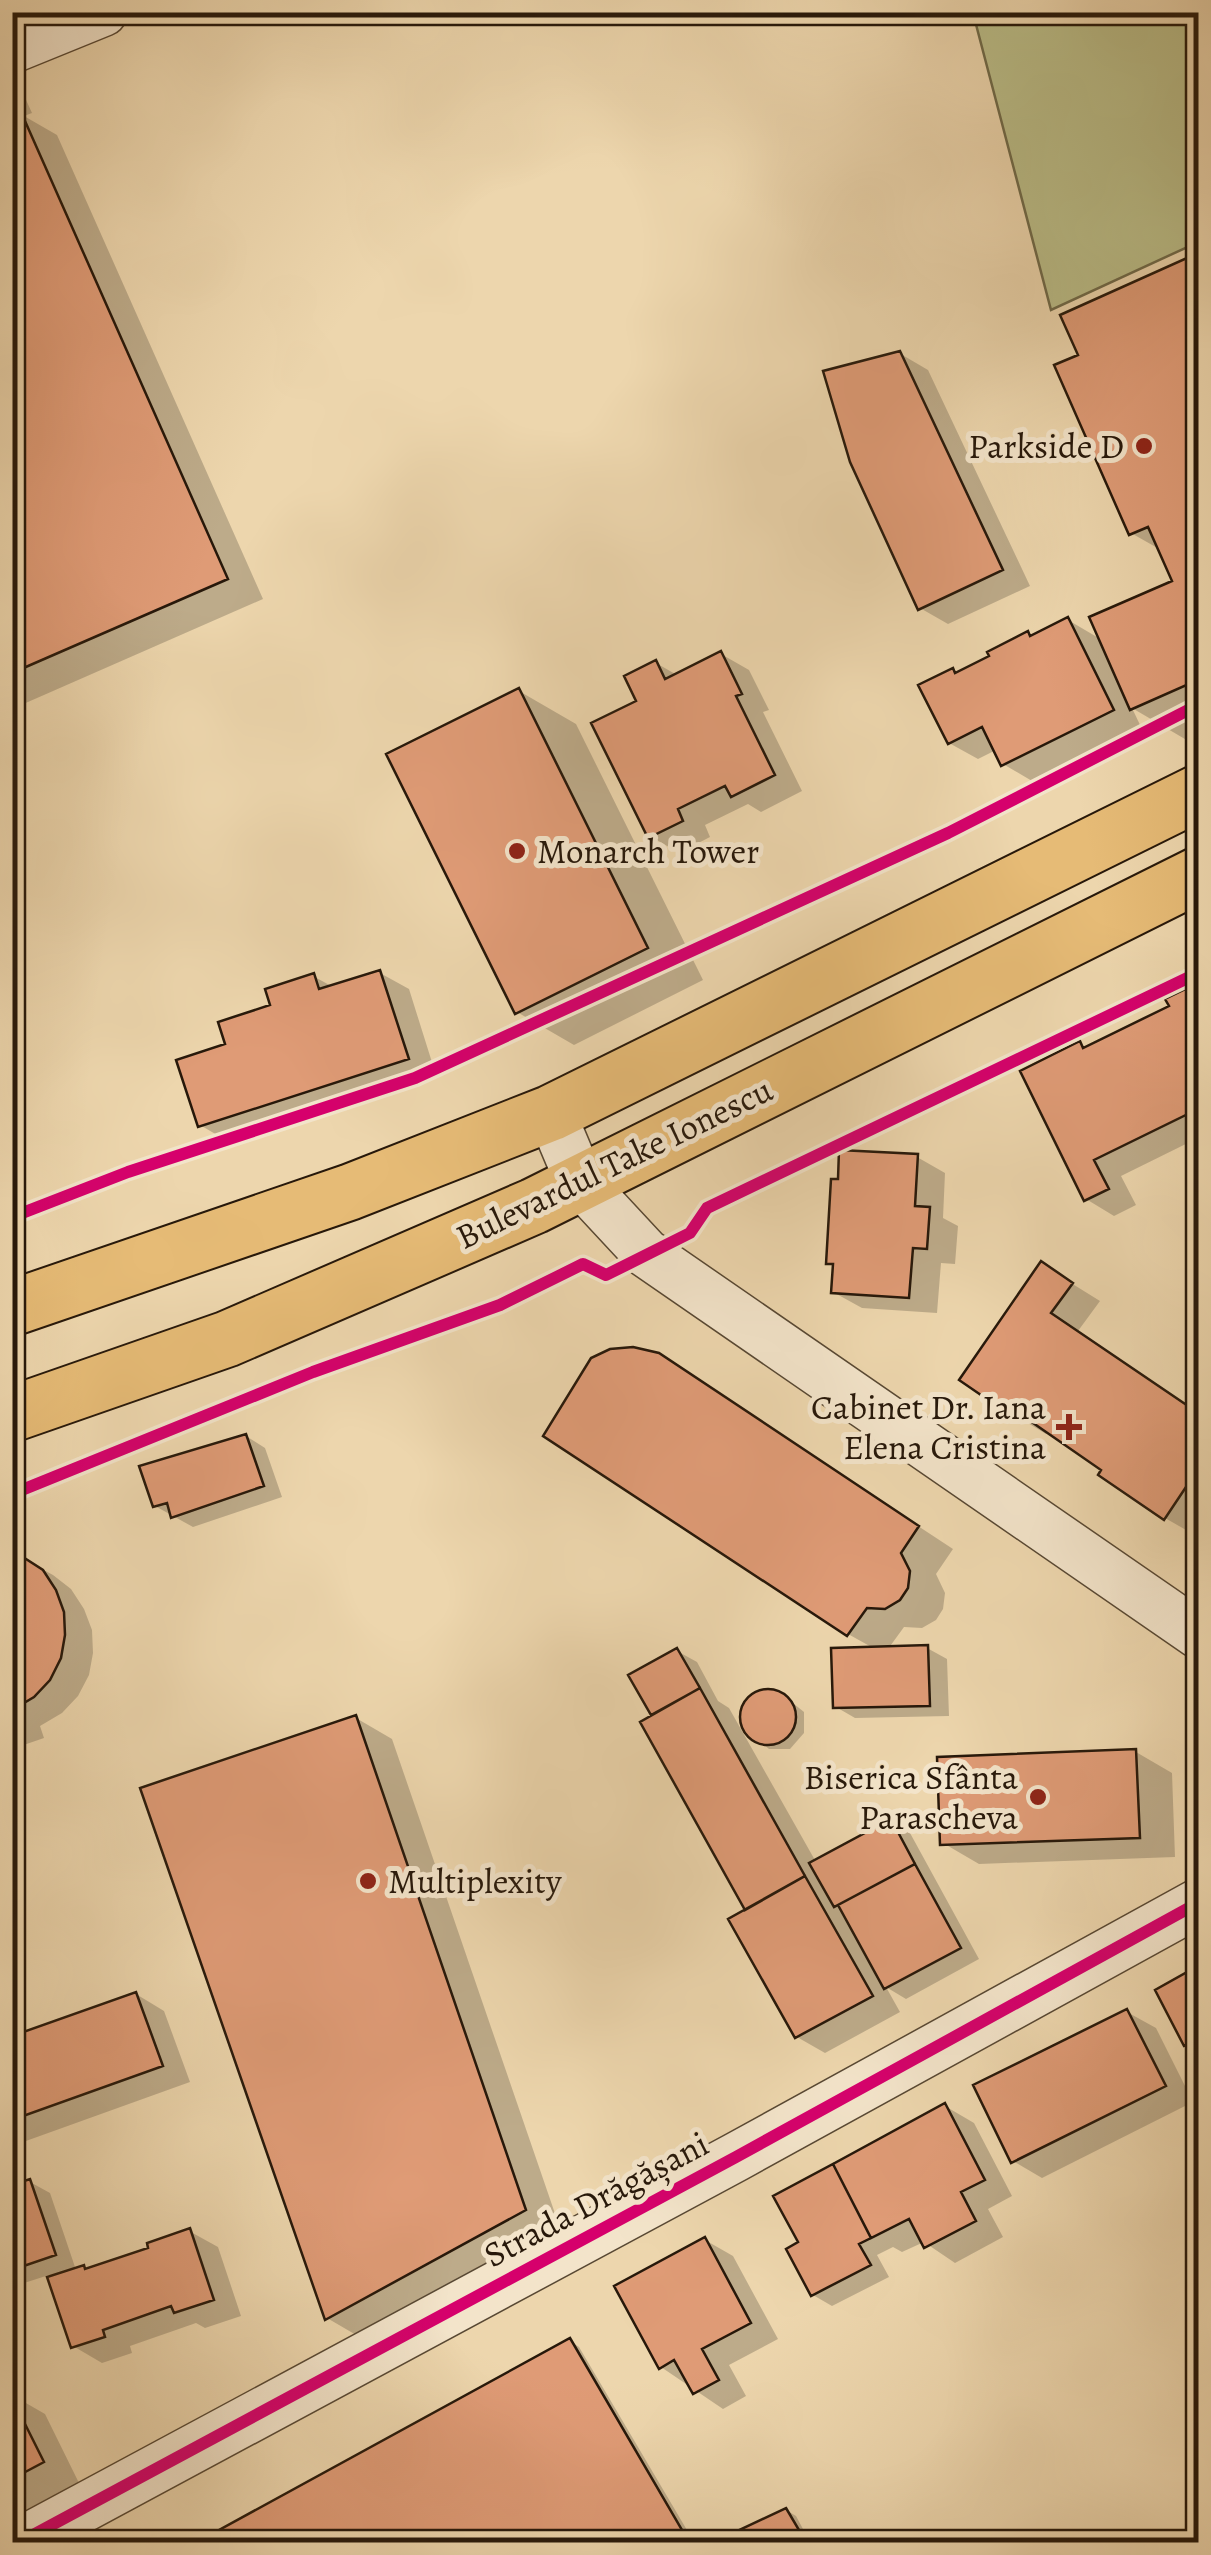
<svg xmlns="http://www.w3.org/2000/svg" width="1211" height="2555" viewBox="0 0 1211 2555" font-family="Alegreya,serif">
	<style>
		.green { fill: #babd88; stroke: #706a49; stroke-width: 2.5 }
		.shadow { fill: #0003 }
		.building { fill: #df9b76; stroke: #27180a; stroke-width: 2.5 }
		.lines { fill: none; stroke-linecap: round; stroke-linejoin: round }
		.minor-casing { stroke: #584833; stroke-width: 51 }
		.major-casing { stroke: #27180a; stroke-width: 59 }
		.minor { stroke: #f3e4ca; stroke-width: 48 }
		.major { stroke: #e6bb76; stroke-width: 55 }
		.cycleway-casing { stroke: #f3e4ca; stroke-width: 19 }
		.cycleway { stroke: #d6006c; stroke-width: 12 }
		.poi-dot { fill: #8f2418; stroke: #f3e4ca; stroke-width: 4 }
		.labels { text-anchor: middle; stroke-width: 10; stroke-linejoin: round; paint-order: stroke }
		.poi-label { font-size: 35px; fill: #27180a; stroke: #f3e4ca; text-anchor: end }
		.street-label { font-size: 35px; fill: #27180a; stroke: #f3e4ca }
	</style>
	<rect width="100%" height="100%" fill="#edd6ad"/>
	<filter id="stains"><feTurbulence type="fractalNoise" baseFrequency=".002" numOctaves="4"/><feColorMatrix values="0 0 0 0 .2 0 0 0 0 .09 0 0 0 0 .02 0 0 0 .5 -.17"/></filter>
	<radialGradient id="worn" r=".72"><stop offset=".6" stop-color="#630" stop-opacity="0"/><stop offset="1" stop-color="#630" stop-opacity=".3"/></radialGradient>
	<path class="green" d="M973,13H1198V249L1194,244L1051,310Z"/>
	<path class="shadow" d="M12,12H77L12,48Z
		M12,85L22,91L32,113L24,116L57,135L263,599L12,709Z
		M1198,256V738L1190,742L1132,708L1141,727L1032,781L1003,764L996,750L978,759L949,743L952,671L958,674L1028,634L1034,637L1068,620L1102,640L1175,582L1161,550L1131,533L1081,356L1063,316Z
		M899,353L928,370L1030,586L948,624L920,608Z
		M721,654L749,670L769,710L763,712L802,791L761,812L748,804L705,825L710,837L679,853L650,836L640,702L656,663L677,675Z
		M519,691L576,724L703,980L574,1045L517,1012Z
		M380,973L409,989L436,1075L229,1142L200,1125L228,1045L313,976L333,987Z
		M1198,986V1138L1121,1176L1136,1205L1114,1216L1086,1199L1080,1044L1087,1048L1172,1007L1169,1000Z
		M917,1157L945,1173L943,1218L958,1226L955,1264L941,1263L937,1313L862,1308L833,1292L835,1266L829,1263Z
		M1042,1265L1100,1301L1078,1331L1196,1412L1198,1409V1527L1193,1534L1165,1518L1104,1469L1048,1431L1046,1434L1018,1417L963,1379Z
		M658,1355L953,1549L936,1574L945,1593L943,1609L936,1620L922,1628L904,1627L888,1649L927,1648L947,1659L949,1716L855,1718L836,1707L875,1649L848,1634Z
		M246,1436L265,1448L282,1497L193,1527L155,1506Z
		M12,1553L53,1575L71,1589L84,1609L92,1630L93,1653L89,1675L78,1696L62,1713L40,1726L44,1738L12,1749Z
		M677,1651L697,1662L718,1701L729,1708L816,1862L891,1822L910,1833L979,1959L906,1999L886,1987L900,2012L825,2053L797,2037L749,1911L657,1715L653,1713Z
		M758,1692H779L804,1712V1733L790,1749H769L743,1728V1708Z
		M356,1718L392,1739L561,2231L363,2339L327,2318Z
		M1136,1752L1172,1773L1175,1857L979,1864L943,1843Z
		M1198,1969V2052L1186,2045L1158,1991Z
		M136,1994L164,2011L190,2082L12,2146V2038Z
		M1127,2012L1156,2028L1193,2102L1042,2178L1013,2161Z
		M945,2106L974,2123L1012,2196L988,2209L1003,2237L955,2263L924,2242L902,2252L893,2247L877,2255L889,2277L832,2306L813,2295L802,2243Z
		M30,2182L50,2193L76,2270L83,2267L89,2271L151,2250L189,2231L218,2247L241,2316L205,2328L196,2323L130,2346L132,2353L102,2363L73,2346L49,2275L18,2285L12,2282V2187Z
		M705,2240L733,2256L778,2339L729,2365L746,2396L723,2409L661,2367Z
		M570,2341L579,2347L694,2542H203Z
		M12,2395L45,2414L79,2483L12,2519Z
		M786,2510L796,2516L810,2542H720Z"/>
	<path class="building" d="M21,112L228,579L12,673V116Z
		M1198,253V680L1130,710L1089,617L1172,581L1148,527L1129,535L1054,365L1078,355L1060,315Z
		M900,351L1003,570L918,610L850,462L823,371Z
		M1068,617L1114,710L1001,766L982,727L948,744L918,685L953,668L955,673L989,656L987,652L1028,631L1030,636Z
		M721,651L742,694L736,696L775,775L731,797L725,786L678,809L683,821L648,838L591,723L636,701L624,676L656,660L665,679Z
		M519,688L648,948L515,1014L386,754Z
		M380,970L409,1059L198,1127L176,1060L225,1044L218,1022L270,1005L265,989L314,973L319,989Z
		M1198,983V1109L1094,1160L1109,1189L1084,1201L1020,1071L1080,1041L1083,1048L1169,1006L1165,999Z
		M839,1150L918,1154L915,1206L930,1207L927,1249L913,1248L909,1298L831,1293L833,1264H826L831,1179H838Z
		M1041,1261L1073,1283L1051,1313L1194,1410L1198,1404V1469L1164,1520L1098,1475L1101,1470L1020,1414L1016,1419L959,1380Z
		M633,1347L659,1353L919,1526L901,1553L910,1571L908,1588L900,1600L885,1609L867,1608L847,1636L543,1436L591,1358L610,1349Z
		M246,1434L264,1486L171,1518L167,1503L153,1507L139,1466Z
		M12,1550L43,1570L56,1590L64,1612L65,1635L61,1658L50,1680L34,1697L12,1710Z
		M928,1645L930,1706L833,1708L831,1648Z
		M677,1648L700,1688L651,1715L628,1675Z
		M700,1688L805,1876L745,1910L640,1722Z
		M740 1717a28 28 0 1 1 56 0a28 28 0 1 1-56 0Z
		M356,1715L526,2210L325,2320L140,1788Z
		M1136,1749L1140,1838L940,1845L937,1757Z
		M891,1819L915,1864L834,1907L809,1863Z
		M915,1864L961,1948L884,1989L838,1905Z
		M805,1876L873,1996L795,2038L728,1919Z
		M1198,1966V2041L1184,2046L1155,1990Z
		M136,1992L163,2066L12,2120V2036Z
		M1127,2009L1166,2086L1011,2163L973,2085Z
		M945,2103L985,2180L961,2192L976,2221L924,2248L909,2219L871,2238L833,2164Z
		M833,2164L871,2238L859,2244L871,2265L811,2296L786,2249L798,2242L773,2196Z
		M30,2179L56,2255L12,2270V2185Z
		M190,2228L214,2300L174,2313L171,2306L103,2330L105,2337L71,2348L47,2277L84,2265L85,2269L148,2248L147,2243Z
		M705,2237L751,2323L702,2349L719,2380L693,2394L674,2360L659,2369L614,2286Z
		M570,2338L689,2542H197Z
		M12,2398L44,2462L12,2479Z
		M786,2508L806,2542H714Z"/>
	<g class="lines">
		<defs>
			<path id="minor" d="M12,49L103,12
				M551,1113L580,1182L646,1253L1198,1634
				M20,2542L736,2157L1198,1903"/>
			<path id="major" d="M12,1308L350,1192L551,1113L1198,793
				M12,1414L227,1339L534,1206L1198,875"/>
		</defs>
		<use href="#minor" class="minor-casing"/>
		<use href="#major" class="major-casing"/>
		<use href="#minor" class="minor"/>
		<use href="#major" class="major"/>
		<defs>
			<path id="cycleway" d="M12,1217L128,1172L415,1078L948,833L1198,705
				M12,1494L313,1372L500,1305L583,1264L606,1275L690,1233L707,1208L1198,973
				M20,2542L736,2157L1198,1903"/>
		</defs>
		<use href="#cycleway" class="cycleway-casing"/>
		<use href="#cycleway" class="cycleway"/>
	</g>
	<g class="poi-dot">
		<circle cx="1144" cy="446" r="10"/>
		<circle cx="517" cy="851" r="10"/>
		<path d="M1064 1412h10v10h10v10h-10v10h-10v-10h-10v-10h10z"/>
		<circle cx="1038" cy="1797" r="10"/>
		<circle cx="368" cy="1881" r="10"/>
	</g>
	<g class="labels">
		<g class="poi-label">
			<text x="1124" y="458">Parkside D</text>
			<text x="537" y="863" text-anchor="start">Monarch Tower</text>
			<text x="1046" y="1419">Cabinet Dr. Iana<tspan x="1046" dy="40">Elena Cristina</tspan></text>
			<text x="1018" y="1789">Biserica Sfânta<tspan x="1018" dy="40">Parascheva</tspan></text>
			<text x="388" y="1893" text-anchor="start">Multiplexity</text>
		</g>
		<g class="street-label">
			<text transform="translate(614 1163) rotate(-26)" y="12">Bulevardul Take Ionescu</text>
			<text transform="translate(596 2199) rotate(-28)" y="12">Strada Drăgășani</text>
		</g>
	</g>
	<rect width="1211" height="2555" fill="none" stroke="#edd6ad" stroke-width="50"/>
	<rect x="15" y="15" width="1181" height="2525" fill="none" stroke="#27180a" stroke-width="5"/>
	<rect x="25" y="25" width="1161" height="2505" fill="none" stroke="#27180a" stroke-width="2.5"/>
	<rect width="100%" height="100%" filter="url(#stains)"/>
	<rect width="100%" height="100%" fill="url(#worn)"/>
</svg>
